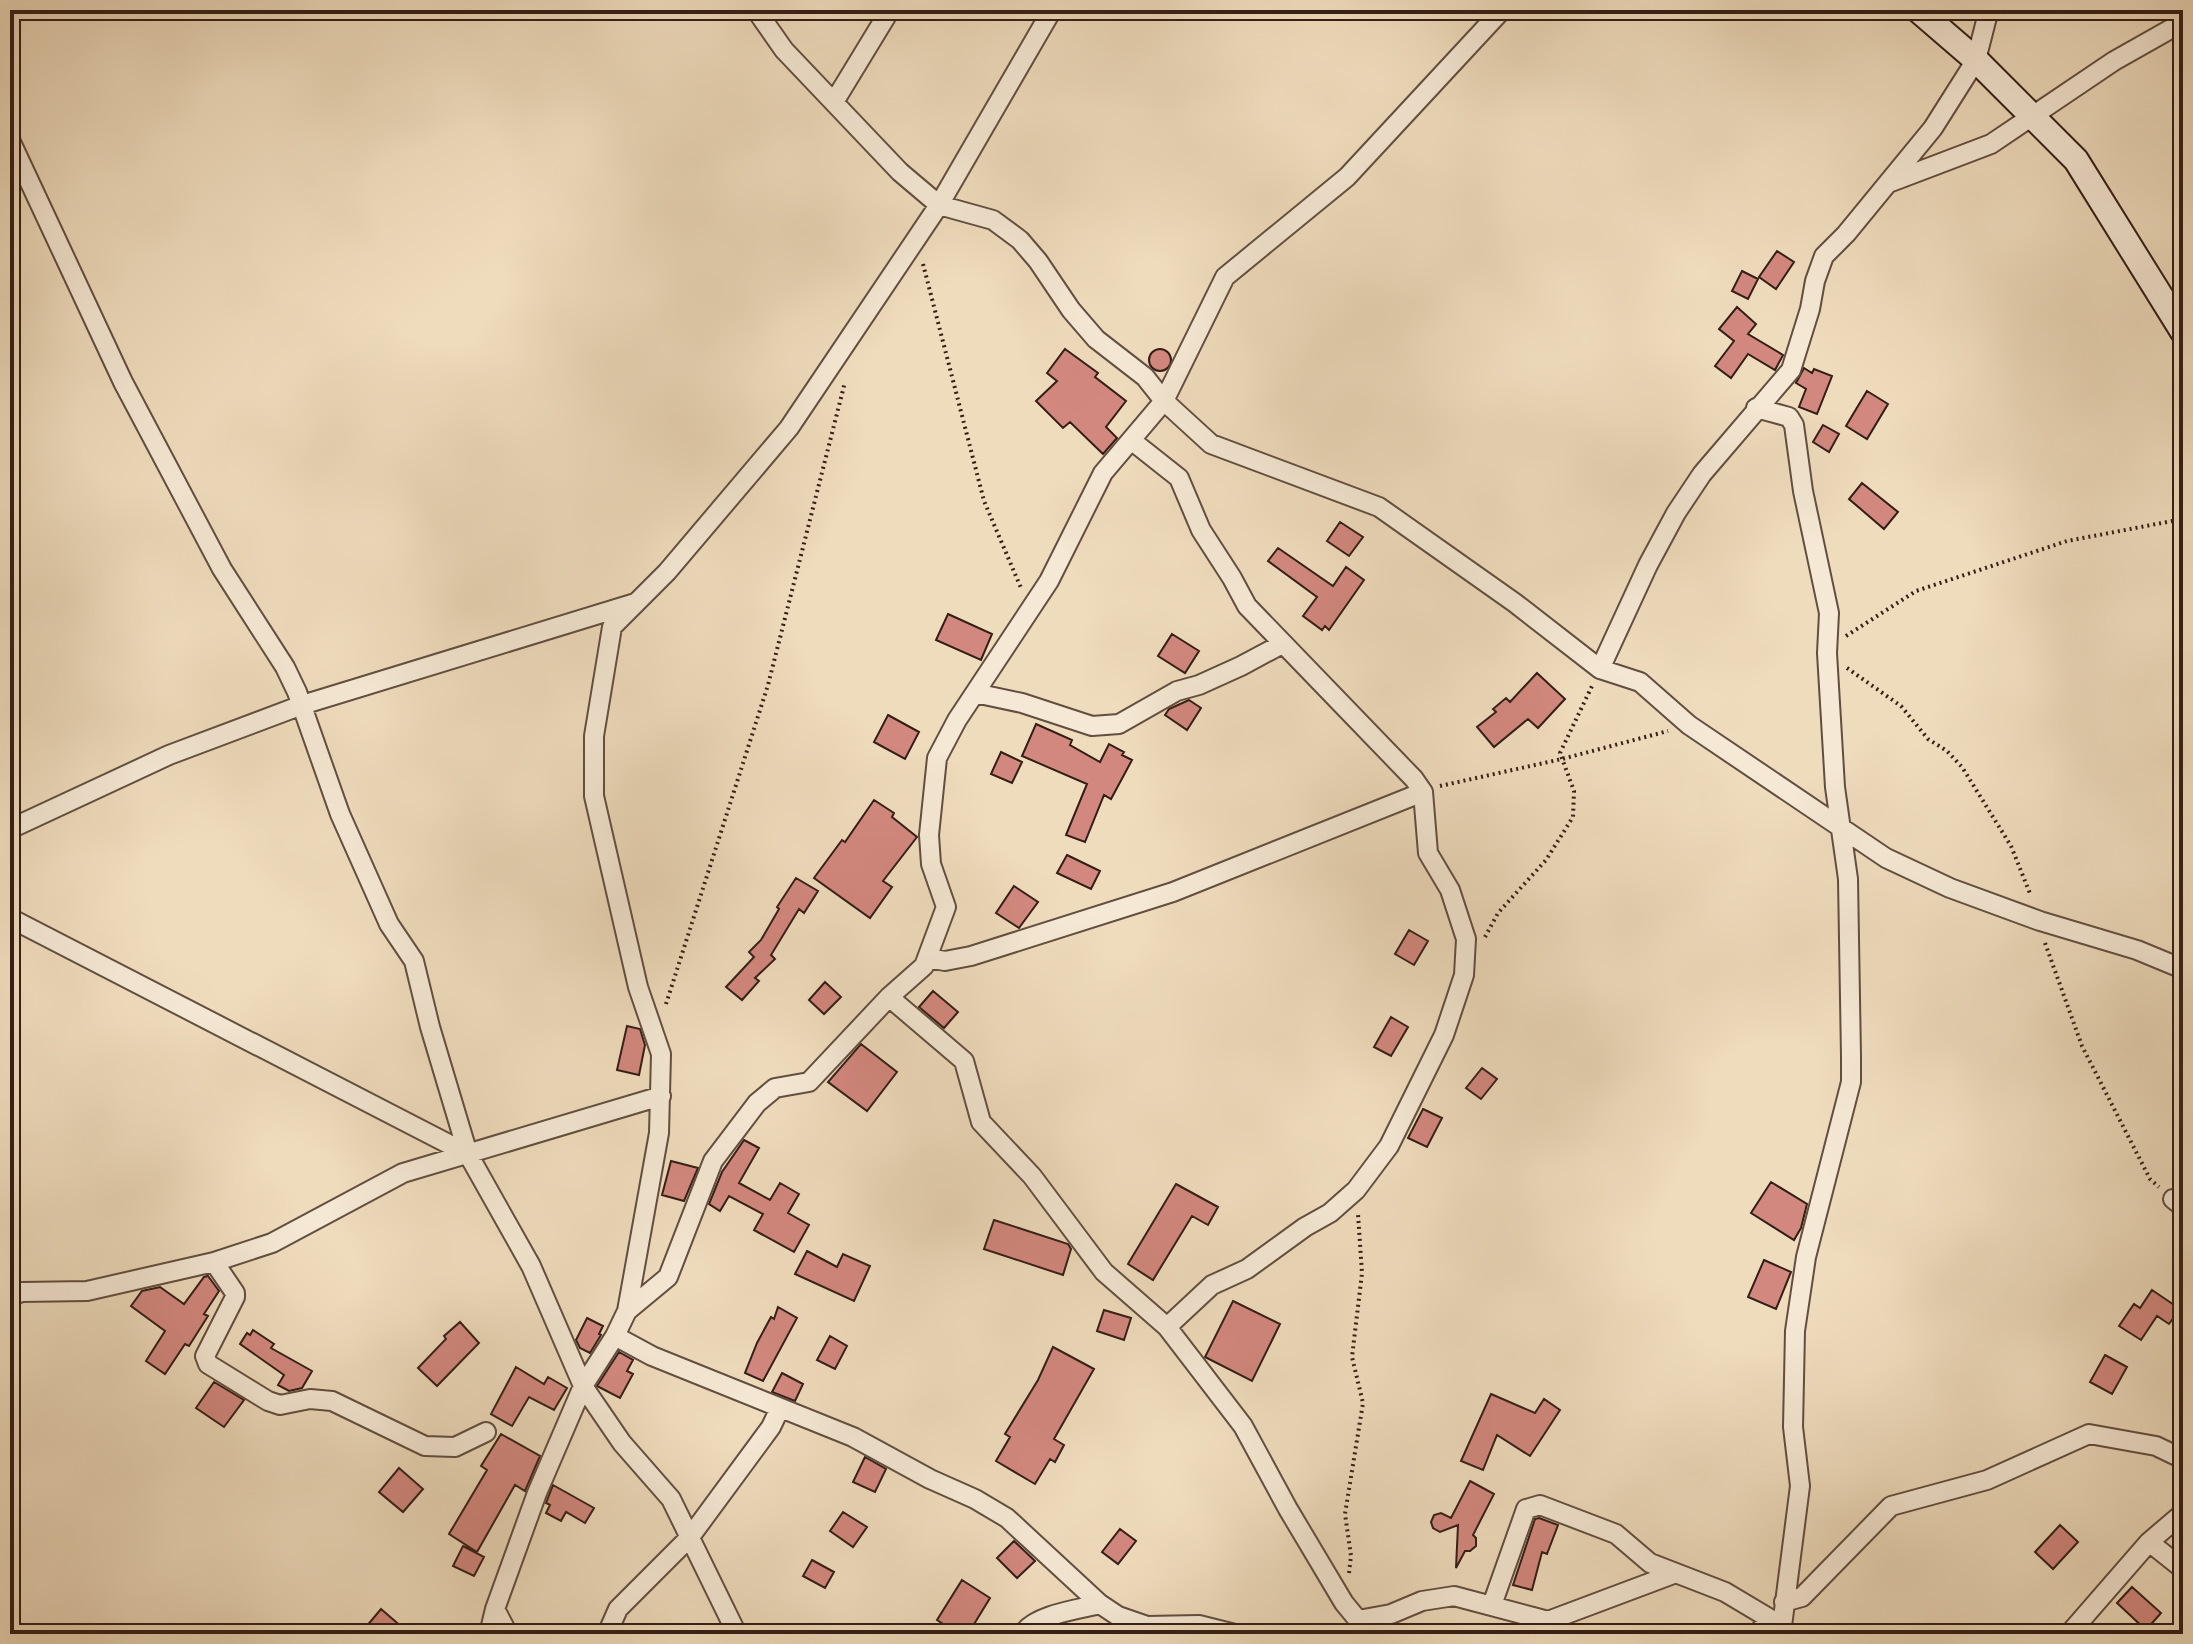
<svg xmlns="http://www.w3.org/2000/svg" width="2193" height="1644" viewBox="0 0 2193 1644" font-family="'IM FELL DW Pica',serif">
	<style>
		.building { fill: #d3887f; stroke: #331e16; stroke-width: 2 }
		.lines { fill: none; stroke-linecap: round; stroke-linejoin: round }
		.street-casing { stroke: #624e40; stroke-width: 22 }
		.secondary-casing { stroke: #331e16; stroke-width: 28 }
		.path { stroke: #331e16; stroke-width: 4; stroke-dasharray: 2 4; stroke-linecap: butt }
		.street { stroke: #f5e8d4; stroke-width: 18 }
		.secondary { stroke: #f5e8d4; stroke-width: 24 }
	</style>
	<rect width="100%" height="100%" fill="#efdcbd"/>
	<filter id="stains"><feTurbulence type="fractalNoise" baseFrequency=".0025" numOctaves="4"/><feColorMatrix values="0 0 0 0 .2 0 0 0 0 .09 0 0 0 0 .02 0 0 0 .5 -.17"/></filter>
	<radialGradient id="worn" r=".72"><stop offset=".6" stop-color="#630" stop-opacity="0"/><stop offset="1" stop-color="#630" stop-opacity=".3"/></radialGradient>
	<path class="building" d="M1777,251L1794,262L1776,289L1759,277Z
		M1742,271L1758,279L1748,299L1732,291Z
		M1737,307L1756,324L1748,334L1783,355L1775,370L1748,354L1731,378L1715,366L1734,341L1719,329Z
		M1149 360a11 11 0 1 1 22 0a11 11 0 1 1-22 0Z
		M1065,349L1098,373L1095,377L1126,401L1106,427L1117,438L1103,454L1070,422L1063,428L1036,401L1057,381L1047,373Z
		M1804,368L1812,373L1814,369L1832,376L1817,414L1799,407L1806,389L1796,383Z
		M1867,391L1888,404L1867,439L1846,426Z
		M1823,425L1839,434L1829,452L1813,442Z
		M1862,483L1898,512L1884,529L1849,499Z
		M1340,522L1363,537L1349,556L1327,541Z
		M1278,548L1333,586L1346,567L1364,580L1329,630L1325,626L1322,630L1303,616L1317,597L1268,561Z
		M948,614L992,634L981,660L936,640Z
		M1172,634L1199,651L1185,673L1158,656Z
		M1537,673L1565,699L1538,728L1528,719L1494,747L1477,727L1496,712L1493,709L1506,698L1510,702Z
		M1189,700L1201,708L1187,730L1165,715L1169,709Z
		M888,715L919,732L905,759L874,742Z
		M1036,724L1072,740L1070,745L1100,762L1109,744L1124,752L1122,755L1132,760L1111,799L1104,795L1085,842L1066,835L1087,784L1022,756Z
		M1001,752L1022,762L1012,783L991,774Z
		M874,800L894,813L892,817L917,837L883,881L892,887L870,918L814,878L842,840L845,842Z
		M1067,855L1100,871L1091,889L1057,873Z
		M796,878L818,891L804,913L799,909L771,955L775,959L755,978L759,981L742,1000L726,987L754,957L749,952L761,940L779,909L777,907Z
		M1014,886L1038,902L1019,928L996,913Z
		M1409,930L1428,941L1414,965L1395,954Z
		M825,982L841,997L824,1014L809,1000Z
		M933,991L958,1012L944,1028L919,1007Z
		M1391,1017L1408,1027L1391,1056L1374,1047Z
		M627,1026L640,1029L645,1045L639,1075L617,1070Z
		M861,1044L897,1072L867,1111L828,1082Z
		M1482,1068L1497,1079L1481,1099L1466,1088Z
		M1423,1109L1442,1118L1427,1147L1408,1138Z
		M744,1140L759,1148L739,1183L770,1200L780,1183L799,1194L788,1213L809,1225L794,1252L754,1230L763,1214L729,1196L720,1211L709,1204L722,1172Z
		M671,1161L698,1168L684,1201L662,1195Z
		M1771,1182L1807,1204L1801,1228L1794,1240L1751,1213Z
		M1176,1184L1218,1207L1208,1225L1192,1216L1153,1280L1128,1264Z
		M994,1220L1068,1244L1071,1249L1063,1275L984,1249Z
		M807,1251L837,1267L843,1254L870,1266L854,1301L795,1274Z
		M1764,1260L1791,1272L1776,1309L1748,1297Z
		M208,1276L219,1291L204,1314L208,1316L189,1346L185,1344L165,1374L146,1361L165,1331L131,1306L142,1291L160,1287L184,1304L204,1277Z
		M2152,1290L2180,1309L2169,1324L2157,1316L2141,1340L2119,1326L2134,1304L2140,1308Z
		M1233,1301L1280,1324L1252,1381L1205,1357Z
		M778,1307L797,1318L763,1381L745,1373L757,1343L771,1317L774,1319Z
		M1104,1310L1131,1318L1124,1340L1097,1331Z
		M587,1318L603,1326L599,1334L601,1335L590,1353L580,1348L576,1340Z
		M460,1322L479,1343L437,1386L418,1368L446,1339L444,1336Z
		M253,1330L274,1344L271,1348L312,1371L302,1388L289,1391L278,1385L284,1375L240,1344L247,1333L250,1335Z
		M830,1336L847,1346L835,1369L817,1360Z
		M1053,1347L1094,1369L1054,1439L1064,1445L1055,1462L1050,1459L1035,1484L996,1461L1010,1437L1005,1434L1038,1380Z
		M619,1352L633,1360L627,1371L633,1374L620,1398L597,1386Z
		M2105,1355L2127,1367L2112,1394L2090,1382Z
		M516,1367L544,1384L548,1377L567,1388L554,1410L529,1397L512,1426L491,1414Z
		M782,1373L803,1384L795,1401L772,1392Z
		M214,1382L244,1400L224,1427L196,1408Z
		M1491,1394L1535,1413L1544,1399L1560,1410L1530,1456L1497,1435L1483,1470L1461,1461Z
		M501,1434L540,1456L525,1491L515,1485L477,1552L449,1534L487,1470L481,1466Z
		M865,1457L886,1469L875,1492L853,1482Z
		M399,1468L423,1489L403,1512L379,1492Z
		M1470,1481L1494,1494L1473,1535L1476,1538V1546L1470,1551H1465L1456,1568L1458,1525L1440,1532L1433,1528L1431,1522L1434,1515L1441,1513L1451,1518Z
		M553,1485L594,1508L585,1523L566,1512L561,1521L546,1513L550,1505L546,1503Z
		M843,1512L867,1527L853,1547L830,1531Z
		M1539,1518L1558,1525L1547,1554L1542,1552L1532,1590L1513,1585L1535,1519Z
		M2060,1525L2078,1542L2053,1569L2035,1552Z
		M1120,1529L1136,1541L1118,1564L1102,1552Z
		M1014,1541L1035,1561L1017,1578L997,1558Z
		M463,1546L484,1557L474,1576L453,1566Z
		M812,1560L834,1572L825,1588L803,1576Z
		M962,1580L990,1598L968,1634H959L937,1620Z
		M2132,1587L2161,1613L2146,1630L2117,1603Z
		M381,1609L410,1634H360Z"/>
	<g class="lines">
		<defs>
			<path id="street" d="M756,10L784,50L900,172L939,205L993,220L1020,240L1038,261L1071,310L1096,339L1145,377L1164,401L1211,444L1379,507L1515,603L1600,669L1640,682L1689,725L1886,858L1950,888L2040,921L2137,950L2183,969
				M834,102L890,10
				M10,140L123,382L222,569L285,667L297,692L340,814L389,924L414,961L430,1027L468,1154L531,1266L583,1386L622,1443L671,1499L737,1634
				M1891,182L1991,144L2114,61L2183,22
				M1756,408L1789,417L1794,425L1803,491L1829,613L1827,653L1835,787L1848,879L1851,1057V1082L1806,1257L1795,1331L1793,1427L1800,1486L1782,1626L1788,1634
				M1131,440L1179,478L1201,530L1232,578L1247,606L1414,779L1423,792L1428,853L1450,890L1466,939L1464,975L1444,1035L1389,1146L1356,1190L1330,1213L1305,1227L1247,1269L1212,1285L1167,1327
				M1600,669L1648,565L1676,513L1702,474L1791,370L1810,309L1815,281L1824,256L1846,234L1933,128L1976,60L1987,17L1992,10
				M975,693L1022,703L1092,726L1119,724L1177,691L1199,685L1241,666L1282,644
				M10,829L169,755L302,705L635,603
				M10,918L468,1154
				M927,958L945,961L971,956L1173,892L1423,792
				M889,997L964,1061L981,1122L1032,1176L1104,1272L1167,1327L1243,1426L1288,1509L1344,1603L1358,1620L1360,1634
				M2173,1199L2183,1207
				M214,1262L235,1293V1297L205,1356L208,1364L268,1401L280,1405L310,1399L332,1401L425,1446L455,1447L486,1432
				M10,1296L22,1292L87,1291L214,1262L272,1243L403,1173L661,1096
				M627,1311L668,1277L713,1161L757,1103L775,1088L809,1082L889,997L924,966L946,907L931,864L929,835L937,758L957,720L1049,581L1103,473L1164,401L1225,277L1347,177L1502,10
				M615,1336L652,1356L853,1437L930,1479L975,1499L1007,1518L1100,1604L1118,1616L1147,1626L1199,1625L1235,1634
				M2149,1542L2183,1569
				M1784,1602L1802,1597L1891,1506L1987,1480L2089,1434L2156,1446L2183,1459
				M1492,1605L1526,1509L1540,1505L1616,1534L1650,1563L1725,1592L1782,1626
				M495,1609L508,1634
				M1358,1620L1391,1614L1422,1601L1454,1596L1548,1621L1676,1573
				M489,1634L495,1609L537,1493L583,1386L615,1336L627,1311L659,1133L661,1054L638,987L594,796V736L612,627L667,572L789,428L939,205L1052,10
				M607,1634L618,1609L690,1537L771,1427L780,1408
				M1023,1634C1033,1615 1080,1609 1100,1604
				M1757,1634L1770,1619
				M2069,1634L2149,1542L2183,1513"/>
			<path id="secondary" d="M1918,10L1976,60L2076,160L2183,332"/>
		</defs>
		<use href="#street" class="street-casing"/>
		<use href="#secondary" class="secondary-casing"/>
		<path class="path" d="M923,264L984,501L1021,588
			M1846,636L1916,591L2067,541L2183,519
			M1847,668L1901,706L1928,739L1947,751L1962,767L2011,846L2031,896
			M1440,786L1562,759L1668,731
			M1485,937L1498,913L1546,860L1573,817L1574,791L1560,753L1592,686
			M2045,943L2082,1046L2150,1179L2159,1187
			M666,1004L768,685L845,382
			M1349,1573L1351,1556L1345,1514L1363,1403L1352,1357L1362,1273L1358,1214"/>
		<use href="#street" class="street"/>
		<use href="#secondary" class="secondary"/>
	</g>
	<rect width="2193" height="1644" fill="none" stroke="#efdcbd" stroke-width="40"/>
	<rect x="12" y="12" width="2169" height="1620" fill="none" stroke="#331e16" stroke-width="4"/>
	<rect x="20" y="20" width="2153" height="1604" fill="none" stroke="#331e16" stroke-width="2"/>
	<rect width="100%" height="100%" filter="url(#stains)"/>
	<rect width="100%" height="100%" fill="url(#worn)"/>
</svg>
